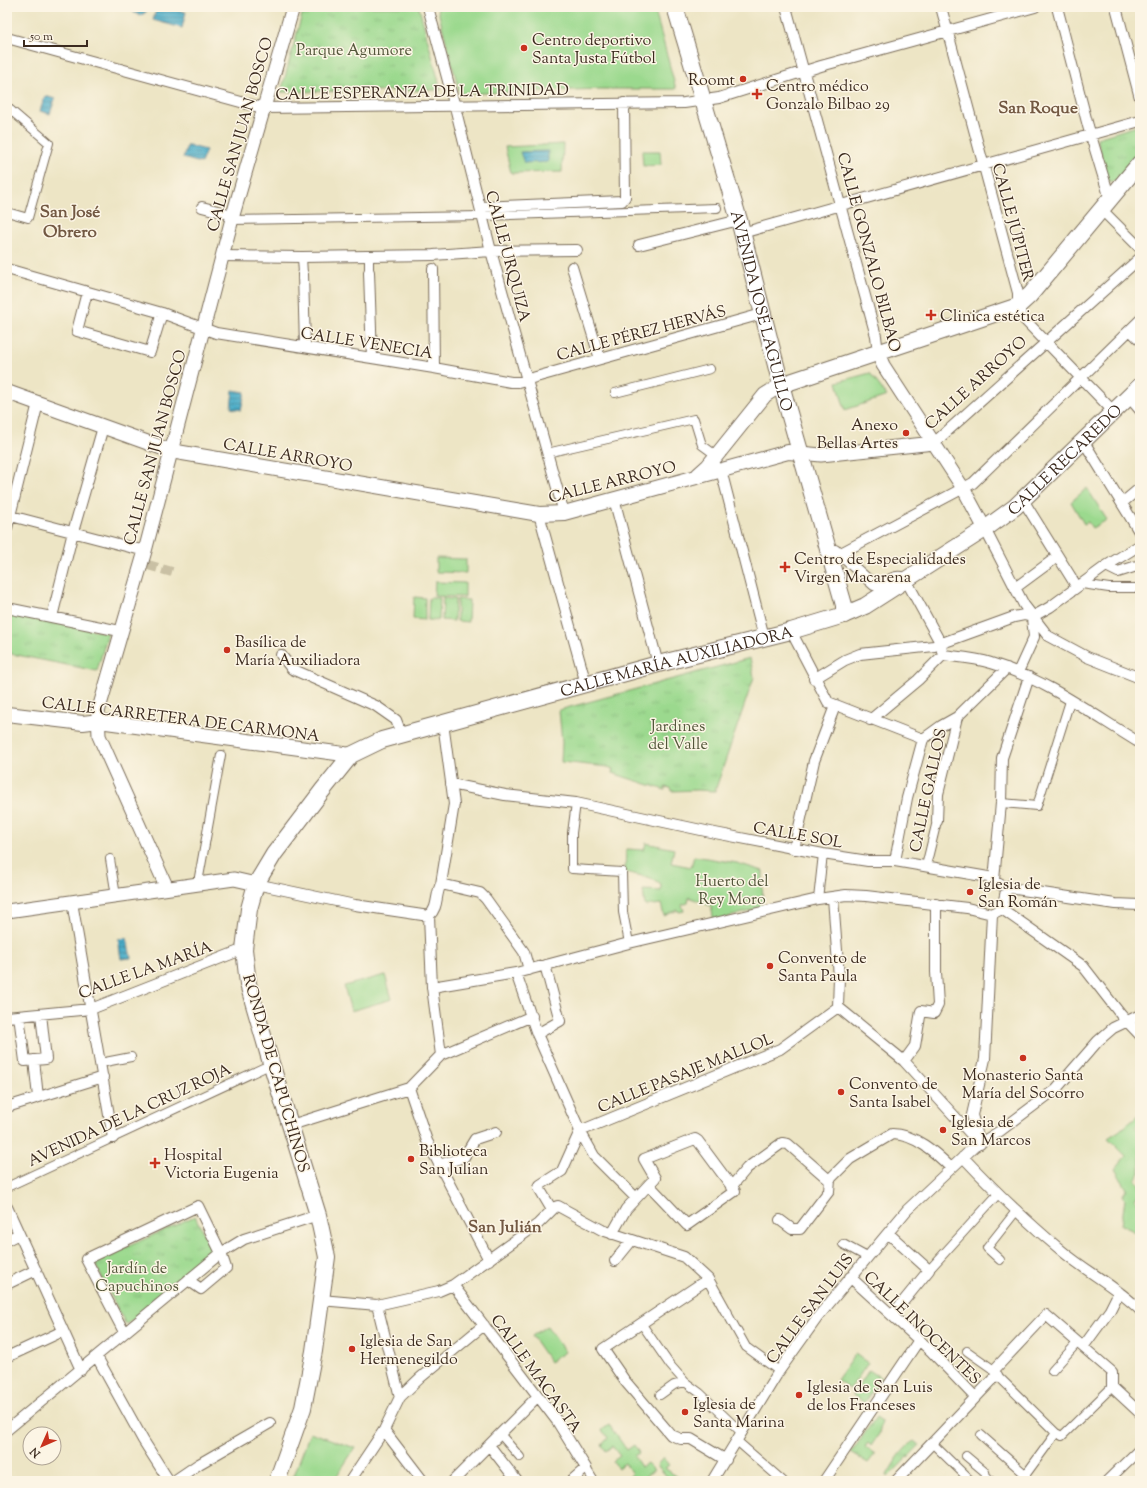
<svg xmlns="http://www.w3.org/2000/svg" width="1147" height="1488" viewBox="0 0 1147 1488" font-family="'Sorts Mill Goudy',serif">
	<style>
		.park { fill: url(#park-tufts); stroke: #6b8256 }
		.garden { fill: #9bd98e; stroke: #6b8256 }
		.water { fill: url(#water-rules); stroke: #416a72 }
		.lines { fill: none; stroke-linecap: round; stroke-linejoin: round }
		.minor-tunnel { stroke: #c9c0a4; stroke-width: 10; stroke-dasharray: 10 5; stroke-linecap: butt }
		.pedestrian-casing { stroke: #796b58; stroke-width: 10 }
		.minor-casing { stroke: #796b58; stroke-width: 12 }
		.tertiary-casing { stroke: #796b58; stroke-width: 15 }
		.secondary-casing { stroke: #796b58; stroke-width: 16 }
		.primary-casing { stroke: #796b58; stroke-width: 18 }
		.pedestrian { stroke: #fff; stroke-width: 8 }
		.minor { stroke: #fff; stroke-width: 10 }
		.tertiary { stroke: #fff; stroke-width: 13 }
		.secondary { stroke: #fff; stroke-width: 14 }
		.primary { stroke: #fff; stroke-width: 16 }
		.poi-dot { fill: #c8321e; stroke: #fcf5e5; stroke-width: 1.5 }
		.labels { text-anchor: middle; stroke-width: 3; stroke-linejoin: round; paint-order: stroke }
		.poi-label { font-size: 16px; fill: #3b2a1e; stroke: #fcf5e5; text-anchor: start }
		.park-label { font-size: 16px; fill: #53563a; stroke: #fcf5e5 }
		.street-label { font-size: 16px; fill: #3b2a1e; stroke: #fcf5e5 }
		.neighbourhood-label { font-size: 17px; font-weight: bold; fill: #725842; stroke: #fcf5e5 }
	</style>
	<defs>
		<pattern id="park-tufts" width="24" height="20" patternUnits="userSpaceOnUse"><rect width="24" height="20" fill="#9bd98e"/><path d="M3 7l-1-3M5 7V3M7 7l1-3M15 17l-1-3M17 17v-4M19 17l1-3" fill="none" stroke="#86ba7a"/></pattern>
		<pattern id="water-rules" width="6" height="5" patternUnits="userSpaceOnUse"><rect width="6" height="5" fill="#47abc7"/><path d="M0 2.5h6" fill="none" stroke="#3c8ba1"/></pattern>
	</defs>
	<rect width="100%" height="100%" fill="#fcf5e5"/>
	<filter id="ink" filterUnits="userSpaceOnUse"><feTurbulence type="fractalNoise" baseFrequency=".025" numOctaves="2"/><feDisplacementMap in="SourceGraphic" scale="8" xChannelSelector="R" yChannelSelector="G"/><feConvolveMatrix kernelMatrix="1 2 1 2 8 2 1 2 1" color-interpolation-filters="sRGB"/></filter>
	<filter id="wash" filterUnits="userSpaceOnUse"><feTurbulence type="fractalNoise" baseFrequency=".012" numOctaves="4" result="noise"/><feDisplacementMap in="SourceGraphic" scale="16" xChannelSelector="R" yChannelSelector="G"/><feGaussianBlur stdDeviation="0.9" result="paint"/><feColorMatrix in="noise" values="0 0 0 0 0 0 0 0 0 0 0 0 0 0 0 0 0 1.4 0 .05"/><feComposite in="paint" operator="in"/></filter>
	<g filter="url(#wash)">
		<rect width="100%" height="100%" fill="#ede5c5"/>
		<path class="park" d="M304,7H419L441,90L281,92Z
			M1140,125V158L1120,182L1108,181L1097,138Z
			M7,613L108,633L97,671L7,653Z
			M750,658L754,677L715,791L697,790L672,791L671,788L665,787V790L612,773L613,769L608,767L561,762L562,742L559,710Z
			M195,1216L213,1252L126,1325L94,1262Z
			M876,1417L882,1421L879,1434L871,1446L868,1443L865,1447L875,1454L868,1463L851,1453Z
			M915,1441L920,1445L888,1477L887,1475C895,1462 902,1448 915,1441Z"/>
		<path class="garden" d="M437,7H654L676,89H600L460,94Z
			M563,144L562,172L511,173L505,147Z
			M642,151H660L661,165L643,166Z
			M870,373L887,396L845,410L837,382Z
			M1087,488L1107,520L1092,528L1088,522L1084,524L1071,502Z
			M436,558L466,559V573L436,572Z
			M435,582L465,583V597L434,596Z
			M414,597L425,598V620L413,619Z
			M429,598H440L439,620H428Z
			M443,598L455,599L454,621L442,620Z
			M457,599L469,600L468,622L457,621Z
			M646,843L674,849L671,863L691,867L694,856L737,863L763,871L762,908L714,921L711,906L689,897L688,903L682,905L684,911L679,912L678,910L664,916L661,904L645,906L643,890L661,891V885L651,878L625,872L626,849L644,850Z
			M385,975L392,999L351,1011L344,986Z
			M1140,1113V1122L1135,1127L1140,1131V1173L1135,1180L1140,1184V1192L1135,1199L1140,1204V1234L1121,1225L1125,1199L1122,1196L1127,1189L1115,1169L1126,1156L1108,1138L1119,1131Z
			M547,1326L565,1352L550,1362L532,1336Z
			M855,1354L868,1363L850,1389L837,1380Z
			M869,1370L881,1378L864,1403L853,1395Z
			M609,1425L627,1450L634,1445L639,1453L634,1456L641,1467L647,1463L654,1470L639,1481H627L626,1479L632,1474L625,1463L618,1468L613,1461L620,1456L612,1446L606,1451L602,1445L608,1438L602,1430Z
			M310,1432L355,1448L336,1477L329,1479L327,1481H292Z
			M663,1458L669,1465L665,1468L677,1477L674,1481L668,1478L657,1465Z"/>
		<path class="water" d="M132,7H147L146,12L140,16L133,12Z
			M157,7H165L186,12L182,28L153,20Z
			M45,96L55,99L50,114L40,111Z
			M187,145L206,150L201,163L183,158Z
			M548,151V162L524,163L520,152Z
			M233,390L245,392L241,410L231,408Z
			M127,938L131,958L121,959L118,939Z"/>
	</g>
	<g filter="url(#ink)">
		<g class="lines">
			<path class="minor-tunnel" d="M148,565L172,572"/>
			<defs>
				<path id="pedestrian" d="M7,107L49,143L28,218L7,212
					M232,220L482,216L717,208
					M369,255V272
					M302,257L303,274
					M615,393L710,369
					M547,453L694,419L702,445L717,456
					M1082,584L1109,588H1140
					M576,803L572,833V869L622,872L623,912L629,943
					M1001,803L1037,806L1070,701
					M110,859L116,896
					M926,866L937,821
					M199,877L221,755
					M818,899L823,854
					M100,1063L131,1057
					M7,1187L263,1068
					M843,1244L867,1257
					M1000,1260L987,1248L1017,1210
					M929,1270L998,1194
					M727,1313L746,1347L779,1371
					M641,1323L670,1365L685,1382L700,1393L742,1433
					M967,1351L994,1370L997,1375L1056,1433
					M1052,1371L1078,1342
					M660,1395L674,1385L685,1382
					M500,1434L520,1457
					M981,1435L1025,1474
					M737,1441L783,1481
					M933,1444L971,1481
					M966,1456L985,1472L986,1476
					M586,1468L594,1481
					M983,1481L986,1476L992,1481
					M1021,1481L1056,1433L1062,1436L1112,1387"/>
				<path id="minor" d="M428,7L455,107L491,251L564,513
					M786,7L876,336L878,353
					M941,7L1018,293V306L1022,317L1114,412
					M1057,7L1088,126L1110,199
					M1116,7L1140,98
					M7,38L263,108L684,103L719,98L821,66L1035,7
					M202,207L233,215
					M480,207L622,201L625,197L624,103
					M1103,208L1106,214L1140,248
					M742,233L1140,121
					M639,245L739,220
					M222,256L302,257L433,255L491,251L577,250
					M572,267L600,359
					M7,269L162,313L216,333L434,368L511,382H518L762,314
					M433,269L434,368
					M369,272L372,358
					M303,274L305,346
					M87,292L77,331L150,352L162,313
					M1130,330L1140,340
					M1129,397L1140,410
					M1084,442L1140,533
					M934,443L1140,258
					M721,470L764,637
					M614,499L658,664
					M1023,500L1077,587
					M1122,503L1140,488
					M539,514L586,684
					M7,515L145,551
					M7,528L38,403
					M985,529L1024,605L1048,636L1087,657L1140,678
					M835,550L874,585L880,586C889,581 897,572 906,580L941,644L942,651
					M839,554L973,483L1140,320
					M1106,566L1118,572L1140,565
					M1015,588L1057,557
					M7,608L120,631
					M52,617L73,532L103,427
					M1032,617L1050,607L1106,566L1140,545
					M791,631L828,702L923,739
					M281,655L292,669L376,706L396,720L401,733
					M943,655C959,657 976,658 991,663C1045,679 1092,714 1140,743
					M1018,672L1034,637L1032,618
					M814,679L845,660L860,654L934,646L1014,617L1024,615L1032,617
					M870,720L918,680L943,655
					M443,723L454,804L441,884L480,893L486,899L524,952L529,970
					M451,784L505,795L576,803L715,833L823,854L868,861H895L988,877L1001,885L1016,889L1115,904L1140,905
					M937,821L938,794L957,717L1007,668
					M794,849L814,761L835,706
					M895,861L907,798L923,739L941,726L957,717
					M994,880L1001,803L1002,758L1029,677
					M256,884L355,905L429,916
					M833,898L839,977L838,1007L904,1061L980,1144
					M72,902L113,1138
					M1002,909L1007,886
					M992,914L1002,909L1083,966L1121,1015L1140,1035
					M545,965L560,1021L537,1034L516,973L629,943L818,899L846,895L866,896L967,908L992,914
					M432,987L516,973
					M19,1016L25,1061L46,1059L41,1014
					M7,1017L91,1009L244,949
					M537,1034L580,1131L594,1156L636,1198
					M441,1055L532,1016
					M34,1060L38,1097
					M904,1061L915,1046L921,1011L934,1013L938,1005L936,972V904
					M409,1088L427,1141L489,1260
					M7,1107L103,1077
					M291,1125L409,1088L441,1055L432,987L429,916C439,907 435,895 441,884
					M979,1140L972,1115L985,1059L992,914
					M963,1157C994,1190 1027,1222 1062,1251C1087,1272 1117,1287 1140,1310
					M439,1165L464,1157L475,1139L496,1132
					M731,1187L747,1168L782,1143L788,1144L828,1179H830L850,1159L892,1134C915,1134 936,1153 951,1168
					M7,1207L81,1370
					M552,1210L539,1188L540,1185L562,1171L580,1131L780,1049L838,1007
					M780,1220L792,1229H800L829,1191L830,1179
					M888,1233L929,1270L893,1314
					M612,1234L626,1209L655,1178L644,1159L695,1139L698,1141L735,1191L687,1225L649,1185
					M7,1240L19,1234
					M615,1261L632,1240
					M850,1277L931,1351L975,1397
					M708,1279L603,1349L625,1381L671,1435L681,1439H691L726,1460
					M7,1284L36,1270
					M453,1285L557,1421L586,1468L571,1481
					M321,1300L377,1305L439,1291L453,1285L538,1224L555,1207L558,1206L602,1230L684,1257L708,1279L727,1313
					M377,1305L400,1397
					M124,1332L86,1259L198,1206L221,1253L226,1268L201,1289L188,1280
					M1083,1347L1110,1310L1119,1292
					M7,1357L63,1331
					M97,1357L143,1440L169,1481
					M994,1370L1046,1315L1112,1372V1387L1140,1413
					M7,1430L221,1253L244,1239L318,1215
					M384,1430L423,1481
					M489,1445L517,1481
					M174,1481L199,1464L270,1423
					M350,1481L384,1430L400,1397L420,1378L484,1325
					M453,1481L538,1396
					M712,1481L779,1371L817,1318L907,1210L974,1147L1000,1131L1056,1089L1098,1041L1113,1028L1140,1015
					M824,1481L919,1340
					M896,1481L997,1375
					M1107,1481L1140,1449"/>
				<path id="tertiary" d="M878,353L883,365L963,488L985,529
					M800,453L821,455L934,443
					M167,888L99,736L98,712L145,551L233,215L293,7
					M7,911L234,879L256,884"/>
				<path id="secondary" d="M7,392L171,451L539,514L564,513L788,452L800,453
					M698,475L708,466L765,395L781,385
					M7,714L83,723L99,721L351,755"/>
				<g id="primary">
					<path id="s1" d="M675,7L739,220L781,385L844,605V615"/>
					<path d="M781,385L1018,306L1030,295L1140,163"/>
					<path id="s2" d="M277,1481L303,1408L314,1351L327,1257L318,1215L271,1063L248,984L244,949L249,909L256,884L274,854L322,791L351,755L382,740L658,664L791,631L844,615L865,606L985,529L1015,507L1140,386"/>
				</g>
			</defs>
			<use href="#pedestrian" class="pedestrian-casing"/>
			<use href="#minor" class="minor-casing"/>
			<use href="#tertiary" class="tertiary-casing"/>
			<use href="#secondary" class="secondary-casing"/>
			<use href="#primary" class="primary-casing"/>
			<use href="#pedestrian" class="pedestrian"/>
			<use href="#minor" class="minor"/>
			<use href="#tertiary" class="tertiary"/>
			<use href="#secondary" class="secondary"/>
			<use href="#primary" class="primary"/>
		</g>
	</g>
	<g class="poi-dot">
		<circle cx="524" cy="48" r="4"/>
		<circle cx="743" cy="79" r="4"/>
		<path d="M755 88h4v4h4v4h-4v4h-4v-4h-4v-4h4z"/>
		<path d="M929 309h4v4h4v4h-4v4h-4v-4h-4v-4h4z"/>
		<circle cx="906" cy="433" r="4"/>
		<path d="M783 561h4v4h4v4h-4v4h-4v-4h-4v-4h4z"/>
		<circle cx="227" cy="650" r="4"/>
		<circle cx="970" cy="892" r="4"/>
		<circle cx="770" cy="966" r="4"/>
		<circle cx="1023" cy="1058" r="4"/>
		<circle cx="841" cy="1092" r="4"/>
		<circle cx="943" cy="1130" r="4"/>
		<circle cx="411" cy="1159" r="4"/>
		<path d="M153 1157h4v4h4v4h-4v4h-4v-4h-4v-4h4z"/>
		<circle cx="352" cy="1349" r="4"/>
		<circle cx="799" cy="1395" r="4"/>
		<circle cx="685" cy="1412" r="4"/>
	</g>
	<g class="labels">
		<g class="poi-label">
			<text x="532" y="45">Centro deportivo<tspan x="532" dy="18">Santa Justa Fútbol</tspan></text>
			<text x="735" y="85" text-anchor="end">Roomt</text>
			<text x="766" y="91">Centro médico<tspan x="766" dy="18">Gonzalo Bilbao 29</tspan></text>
			<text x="940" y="321">Clinica estética</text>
			<text x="898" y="430" text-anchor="end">Anexo<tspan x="898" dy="18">Bellas Artes</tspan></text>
			<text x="794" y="564">Centro de Especialidades<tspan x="794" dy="18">Virgen Macarena</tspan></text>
			<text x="235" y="647">Basílica de<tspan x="235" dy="18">María Auxiliadora</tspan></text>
			<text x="978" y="889">Iglesia de<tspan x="978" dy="18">San Román</tspan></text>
			<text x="778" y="963">Convento de<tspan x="778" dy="18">Santa Paula</tspan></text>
			<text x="1023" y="1080" text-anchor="middle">Monasterio Santa<tspan x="1023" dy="18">María del Socorro</tspan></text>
			<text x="849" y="1089">Convento de<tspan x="849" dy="18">Santa Isabel</tspan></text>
			<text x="951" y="1127">Iglesia de<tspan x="951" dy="18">San Marcos</tspan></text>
			<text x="419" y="1156">Biblioteca<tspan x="419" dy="18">San Julian</tspan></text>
			<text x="164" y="1160">Hospital<tspan x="164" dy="18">Victoria Eugenia</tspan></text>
			<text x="360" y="1346">Iglesia de San<tspan x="360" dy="18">Hermenegildo</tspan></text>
			<text x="807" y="1392">Iglesia de San Luis<tspan x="807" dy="18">de los Franceses</tspan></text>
			<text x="693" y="1409">Iglesia de<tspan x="693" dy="18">Santa Marina</tspan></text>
		</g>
		<g class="park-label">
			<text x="354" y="55">Parque Agumore</text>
			<text x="678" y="731">Jardines<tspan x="678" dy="18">del Valle</tspan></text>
			<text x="732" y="886">Huerto del<tspan x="732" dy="18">Rey Moro</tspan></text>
			<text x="137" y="1273">Jardín de<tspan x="137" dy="18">Capuchinos</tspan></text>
		</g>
		<g class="street-label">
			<text transform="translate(422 91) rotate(-1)" y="6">CALLE ESPERANZA DE LA TRINIDAD</text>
			<text transform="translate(239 134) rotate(-74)" y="6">CALLE SAN JUAN BOSCO</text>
			<text transform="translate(1014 222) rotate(75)" y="6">CALLE JÚPITER</text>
			<text transform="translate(870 252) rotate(75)" y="6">CALLE GONZALO BILBAO</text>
			<text transform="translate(509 256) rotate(75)" y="6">CALLE URQUIZA</text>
			<text dy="6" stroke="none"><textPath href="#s1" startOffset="316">AVENIDA JOSÉ LAGUILLO</textPath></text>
			<text transform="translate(641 332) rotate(-15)" y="6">CALLE PÉREZ HERVÁS</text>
			<text transform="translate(367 342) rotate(9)" y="6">CALLE VENECIA</text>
			<text transform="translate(975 382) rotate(-42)" y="6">CALLE ARROYO</text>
			<text transform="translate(154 447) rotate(-75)" y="6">CALLE SAN JUAN BOSCO</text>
			<text transform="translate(288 454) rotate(10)" y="6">CALLE ARROYO</text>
			<text dy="6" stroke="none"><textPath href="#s2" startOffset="1561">CALLE RECAREDO</textPath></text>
			<text transform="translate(612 481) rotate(-14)" y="6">CALLE ARROYO</text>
			<text dy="6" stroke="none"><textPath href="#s2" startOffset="1116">CALLE MARÍA AUXILIADORA</textPath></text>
			<text transform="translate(181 718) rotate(7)" y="6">CALLE CARRETERA DE CARMONA</text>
			<text transform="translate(927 790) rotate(-78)" y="6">CALLE GALLOS</text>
			<text transform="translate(798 834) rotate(10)" y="6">CALLE SOL</text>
			<text transform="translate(145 969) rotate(-20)" y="6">CALLE LA MARÍA</text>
			<text transform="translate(685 1072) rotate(-22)" y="6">CALLE PASAJE MALLOL</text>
			<text transform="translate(277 1073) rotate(74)" y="6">RONDA DE CAPUCHINOS</text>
			<text transform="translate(129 1114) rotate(-25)" y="6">AVENIDA DE LA CRUZ ROJA</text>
			<text transform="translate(809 1308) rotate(-53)" y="6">CALLE SAN LUIS</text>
			<text transform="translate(923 1327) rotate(44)" y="6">CALLE INOCENTES</text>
			<text transform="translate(537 1373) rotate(54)" y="6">CALLE MACASTA</text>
		</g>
		<g class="neighbourhood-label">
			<text x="1038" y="113">San Roque</text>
			<text x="70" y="217">San José<tspan x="70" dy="20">Obrero</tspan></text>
			<text x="505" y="1232">San Julián</text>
		</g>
	</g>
	<rect width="1147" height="1488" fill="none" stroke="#fcf5e5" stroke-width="24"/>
	<g transform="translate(42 1446) rotate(225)"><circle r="19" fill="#fcf5e5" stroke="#afa495"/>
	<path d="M0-3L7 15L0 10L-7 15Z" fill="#c8321e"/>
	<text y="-6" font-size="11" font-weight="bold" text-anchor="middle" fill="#3b2a1e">N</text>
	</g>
	<path d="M24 40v6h63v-6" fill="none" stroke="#3b2a1e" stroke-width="2"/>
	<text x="30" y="40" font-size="12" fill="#3b2a1e" stroke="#fcf5e5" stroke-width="3" paint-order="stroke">50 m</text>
</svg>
